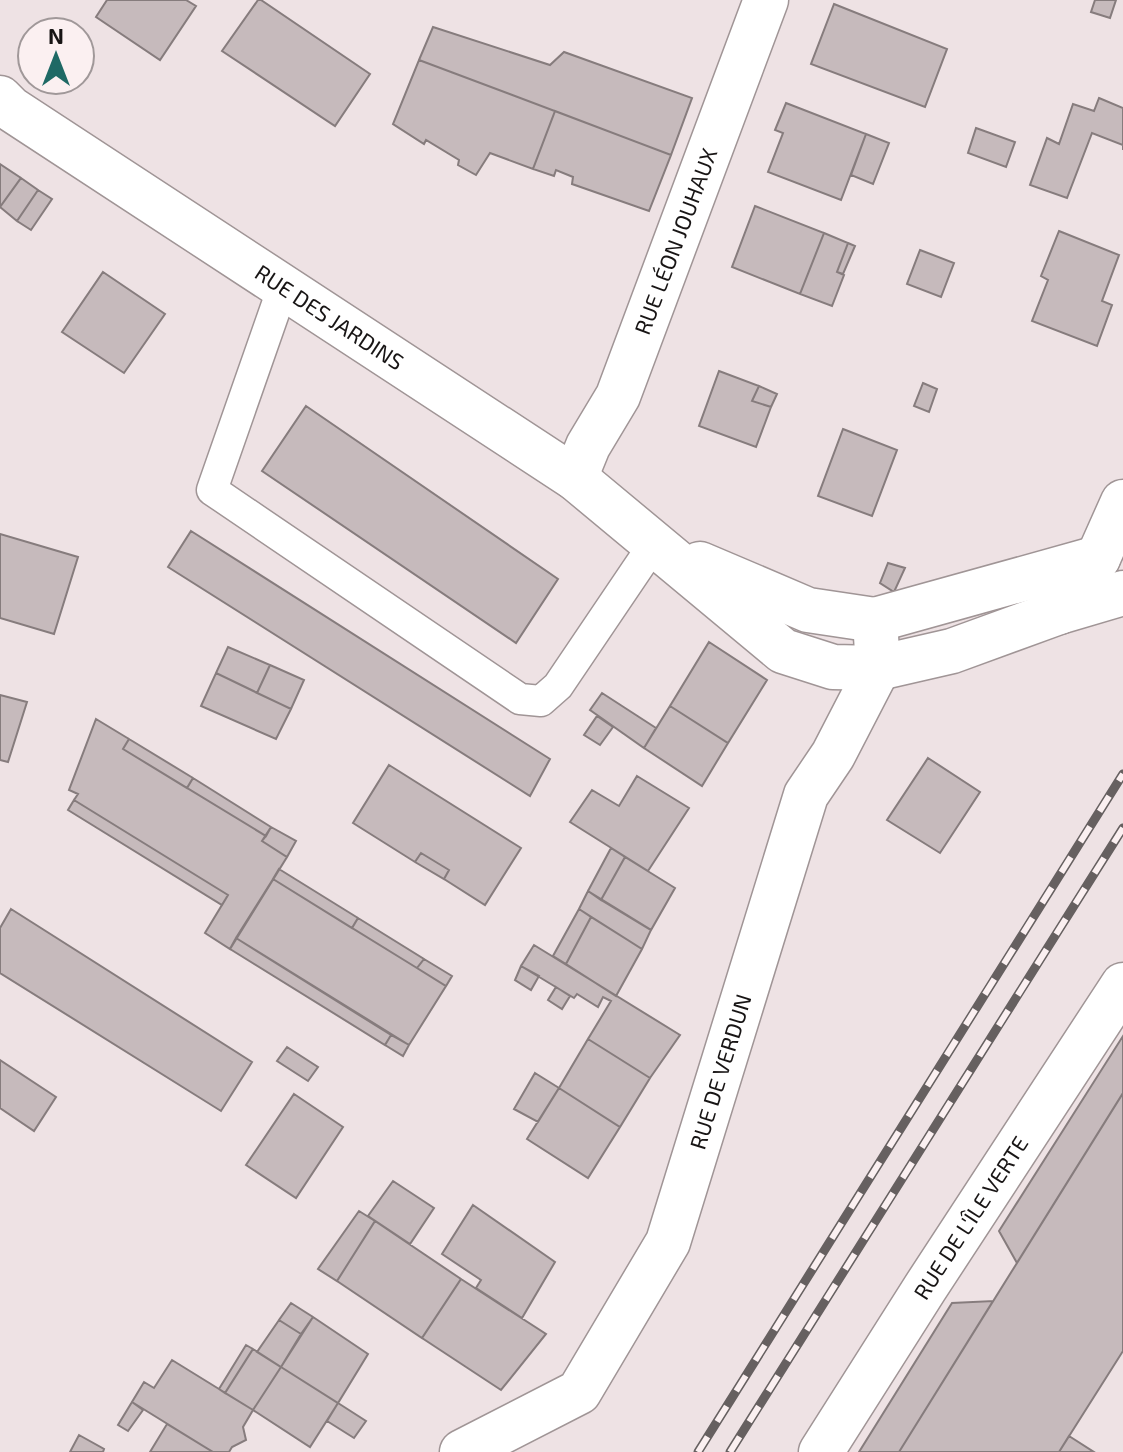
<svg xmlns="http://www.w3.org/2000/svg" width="1123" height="1452" viewBox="0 0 1123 1452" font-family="'Exo 2',sans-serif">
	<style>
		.building { fill: #c6babc; stroke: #867c7d; stroke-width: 2 }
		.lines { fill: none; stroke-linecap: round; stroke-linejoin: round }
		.lane-casing { stroke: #a09596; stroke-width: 33 }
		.street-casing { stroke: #a09596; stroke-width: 47 }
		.secondary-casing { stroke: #a09596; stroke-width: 47 }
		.lane { stroke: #fff; stroke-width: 30 }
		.street { stroke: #fff; stroke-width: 44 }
		.secondary { stroke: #fff; stroke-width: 44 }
		.rail-casing { stroke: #666060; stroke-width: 9 }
		.rail { stroke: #fbf0f1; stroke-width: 6; stroke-dasharray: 18; stroke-linecap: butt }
		.labels { text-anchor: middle; stroke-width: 6; stroke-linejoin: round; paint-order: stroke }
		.street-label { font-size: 22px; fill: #181515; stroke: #fbf0f1 }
	</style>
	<rect width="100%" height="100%" fill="#eee2e4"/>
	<path class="building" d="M107,0H186L196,6L160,60L96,17Z
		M258,0H261L370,74L335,126L222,51Z
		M1095,0H1116L1110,18L1091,12Z
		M834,4L947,49L925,107L811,64Z
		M433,27L550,65L564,52L692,98L671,155L419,60Z
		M419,60L555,111L533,169L490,153L476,175L458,165L459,160L426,140L424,144L393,124Z
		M1099,98L1123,108V150V145L1092,133L1067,198L1030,185L1047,138L1059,144L1073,104L1094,111Z
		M786,103L866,134L841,200L768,172L783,133L775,130Z
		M555,111L671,155L649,211L572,184L573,177L556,170L554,176L533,169Z
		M976,128L1015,142L1006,167L968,153Z
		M866,134L889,143L873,184L851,175Z
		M0,164L21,178L0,207Z
		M21,178L38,190L17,221L0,207Z
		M38,190L52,199L31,230L17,221Z
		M755,206L824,233L800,294L732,267Z
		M1059,231L1119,255L1102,301L1112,305L1097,346L1032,321L1048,280L1041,276Z
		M824,233L848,243L837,272L844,275L832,306L800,294Z
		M848,243L855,246L843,274L837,272Z
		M920,250L954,263L941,297L907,284Z
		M103,272L165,314L124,373L62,332Z
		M719,371L759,386L752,401L771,407L756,447L699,426Z
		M923,383L937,389L929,412L914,406Z
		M759,386L777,394L771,407L752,401Z
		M306,406L558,579L516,643L262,471Z
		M843,429L897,450L872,516L818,496Z
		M191,531L550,759L530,796L168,567Z
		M0,534L78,557L54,634L0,618Z
		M888,563L905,568L894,592L880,583Z
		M709,642L767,680L728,743L670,706Z
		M228,647L270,665L257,693L216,673Z
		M270,665L304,680L291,709L257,693Z
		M216,673L291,709L276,739L201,706Z
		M602,693L656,728L644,748L590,710Z
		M0,695L27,702L8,762L0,760Z
		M670,706L728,743L702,786L644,748Z
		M597,716L613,727L600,745L584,735Z
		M96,719L129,739L123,749L266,836L262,841L287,857L230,949L205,933L228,895L74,800L78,794L69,790Z
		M129,739L193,778L187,788L123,749Z
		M928,758L980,792L940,853L887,820Z
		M389,765L521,848L485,905L444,879L449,870L421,853L415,862L353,823Z
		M637,776L689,808L648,871L570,822L592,790L619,806Z
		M193,778L271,827L266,836L187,788Z
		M74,800L228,895L222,905L68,810Z
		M271,827L296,841L287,857L262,841Z
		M611,848L625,857L601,900L588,891Z
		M421,853L449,870L444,879L415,862Z
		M625,857L675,888L651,930L601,900Z
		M279,869L358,918L352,928L273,879Z
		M273,879L446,986L409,1045L236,938Z
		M588,891L651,930L642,949L579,909Z
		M11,909L252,1062L221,1111L0,973V928Z
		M579,909L591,917L566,964L553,956Z
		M591,917L642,949L616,996L566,964Z
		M358,918L424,959L417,968L352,928Z
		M236,938L391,1035L385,1045L230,949Z
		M534,945L680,1035L650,1078L588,1039L611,1001L603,997L598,1007L577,994L574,998L521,966Z
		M424,959L452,976L446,986L417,968Z
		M521,966L539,976L531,990L515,980Z
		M556,987L570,996L562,1009L548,1000Z
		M391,1035L409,1045L403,1056L385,1045Z
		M1123,1036V1093L1017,1263L999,1231Z
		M588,1039L650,1078L620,1127L559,1088Z
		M287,1047L318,1067L308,1081L277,1061Z
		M0,1060L56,1097L34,1131L0,1108Z
		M535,1073L559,1088L538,1122L514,1109Z
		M559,1088L620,1127L588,1178L527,1139Z
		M1123,1093V1351L1059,1452H899Z
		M294,1094L343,1127L296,1198L246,1165Z
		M393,1181L434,1208L410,1244L368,1216Z
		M473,1205L555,1262L522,1318L476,1288L481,1280L442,1254Z
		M359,1211L375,1221L337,1281L318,1269Z
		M375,1221L461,1279L422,1338L337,1281Z
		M461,1279L546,1334L501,1390L422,1338Z
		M993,1301L899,1452H859L952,1303Z
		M291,1303L313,1317L301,1334L279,1320Z
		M313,1317L368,1354L338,1403L281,1367Z
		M279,1320L301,1334L281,1367L257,1352Z
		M246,1345L253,1349L225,1393L219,1389Z
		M253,1349L281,1367L253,1410L225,1393Z
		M172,1360L253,1410L243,1427L246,1440L232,1447L229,1452H213L132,1402L144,1382L154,1388Z
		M281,1367L338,1403L310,1447L253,1410Z
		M132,1402L143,1410L128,1431L118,1425Z
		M338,1403L366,1421L354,1438L327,1421Z
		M167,1424L213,1452H150Z
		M79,1435L104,1449L103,1452H70Z
		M1069,1436L1094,1452H1059Z"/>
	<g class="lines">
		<defs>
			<path id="lane" d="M283,287L212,490L520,699L541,701L558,686L654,544"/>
			<g id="street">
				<path id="s1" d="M0,98L11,109L575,478L783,651L833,667L878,668"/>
				<path id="s2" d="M575,478L588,446L618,396L766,0"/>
				<path d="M700,564L808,610L875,620"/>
				<path d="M1059,612L1123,593"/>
				<path id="s3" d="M821,1452L925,1288L1123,985"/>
			</g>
			<g id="secondary">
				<path d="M878,668L952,651L1059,612L1098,558L1123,502"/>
				<path id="s4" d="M462,1452L579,1392L668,1242L806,795L833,755L878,668L875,620L1098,558"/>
			</g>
		</defs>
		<use href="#lane" class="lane-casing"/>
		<use href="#street" class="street-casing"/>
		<use href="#secondary" class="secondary-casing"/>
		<use href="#lane" class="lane"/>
		<use href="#street" class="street"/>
		<use href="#secondary" class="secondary"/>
		<defs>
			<path id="rail" d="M698,1452L1123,774
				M730,1452L1123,828"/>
		</defs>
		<use href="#rail" class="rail-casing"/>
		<use href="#rail" class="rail"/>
	</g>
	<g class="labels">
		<g class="street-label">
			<text dy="8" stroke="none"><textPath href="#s2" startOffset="258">RUE LÉON JOUHAUX</textPath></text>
			<text dy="8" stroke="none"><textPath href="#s1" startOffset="396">RUE DES JARDINS</textPath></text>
			<text dy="8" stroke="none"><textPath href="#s4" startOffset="484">RUE DE VERDUN</textPath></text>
			<text dy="8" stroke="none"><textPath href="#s3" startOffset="278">RUE DE L'ÎLE VERTE</textPath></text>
		</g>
	</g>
	<g transform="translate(56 56)"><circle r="38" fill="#fbf0f1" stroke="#a09899" stroke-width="2"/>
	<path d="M0-6L14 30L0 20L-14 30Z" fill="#1e6965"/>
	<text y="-12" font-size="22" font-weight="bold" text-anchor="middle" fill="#181515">N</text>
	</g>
</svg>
